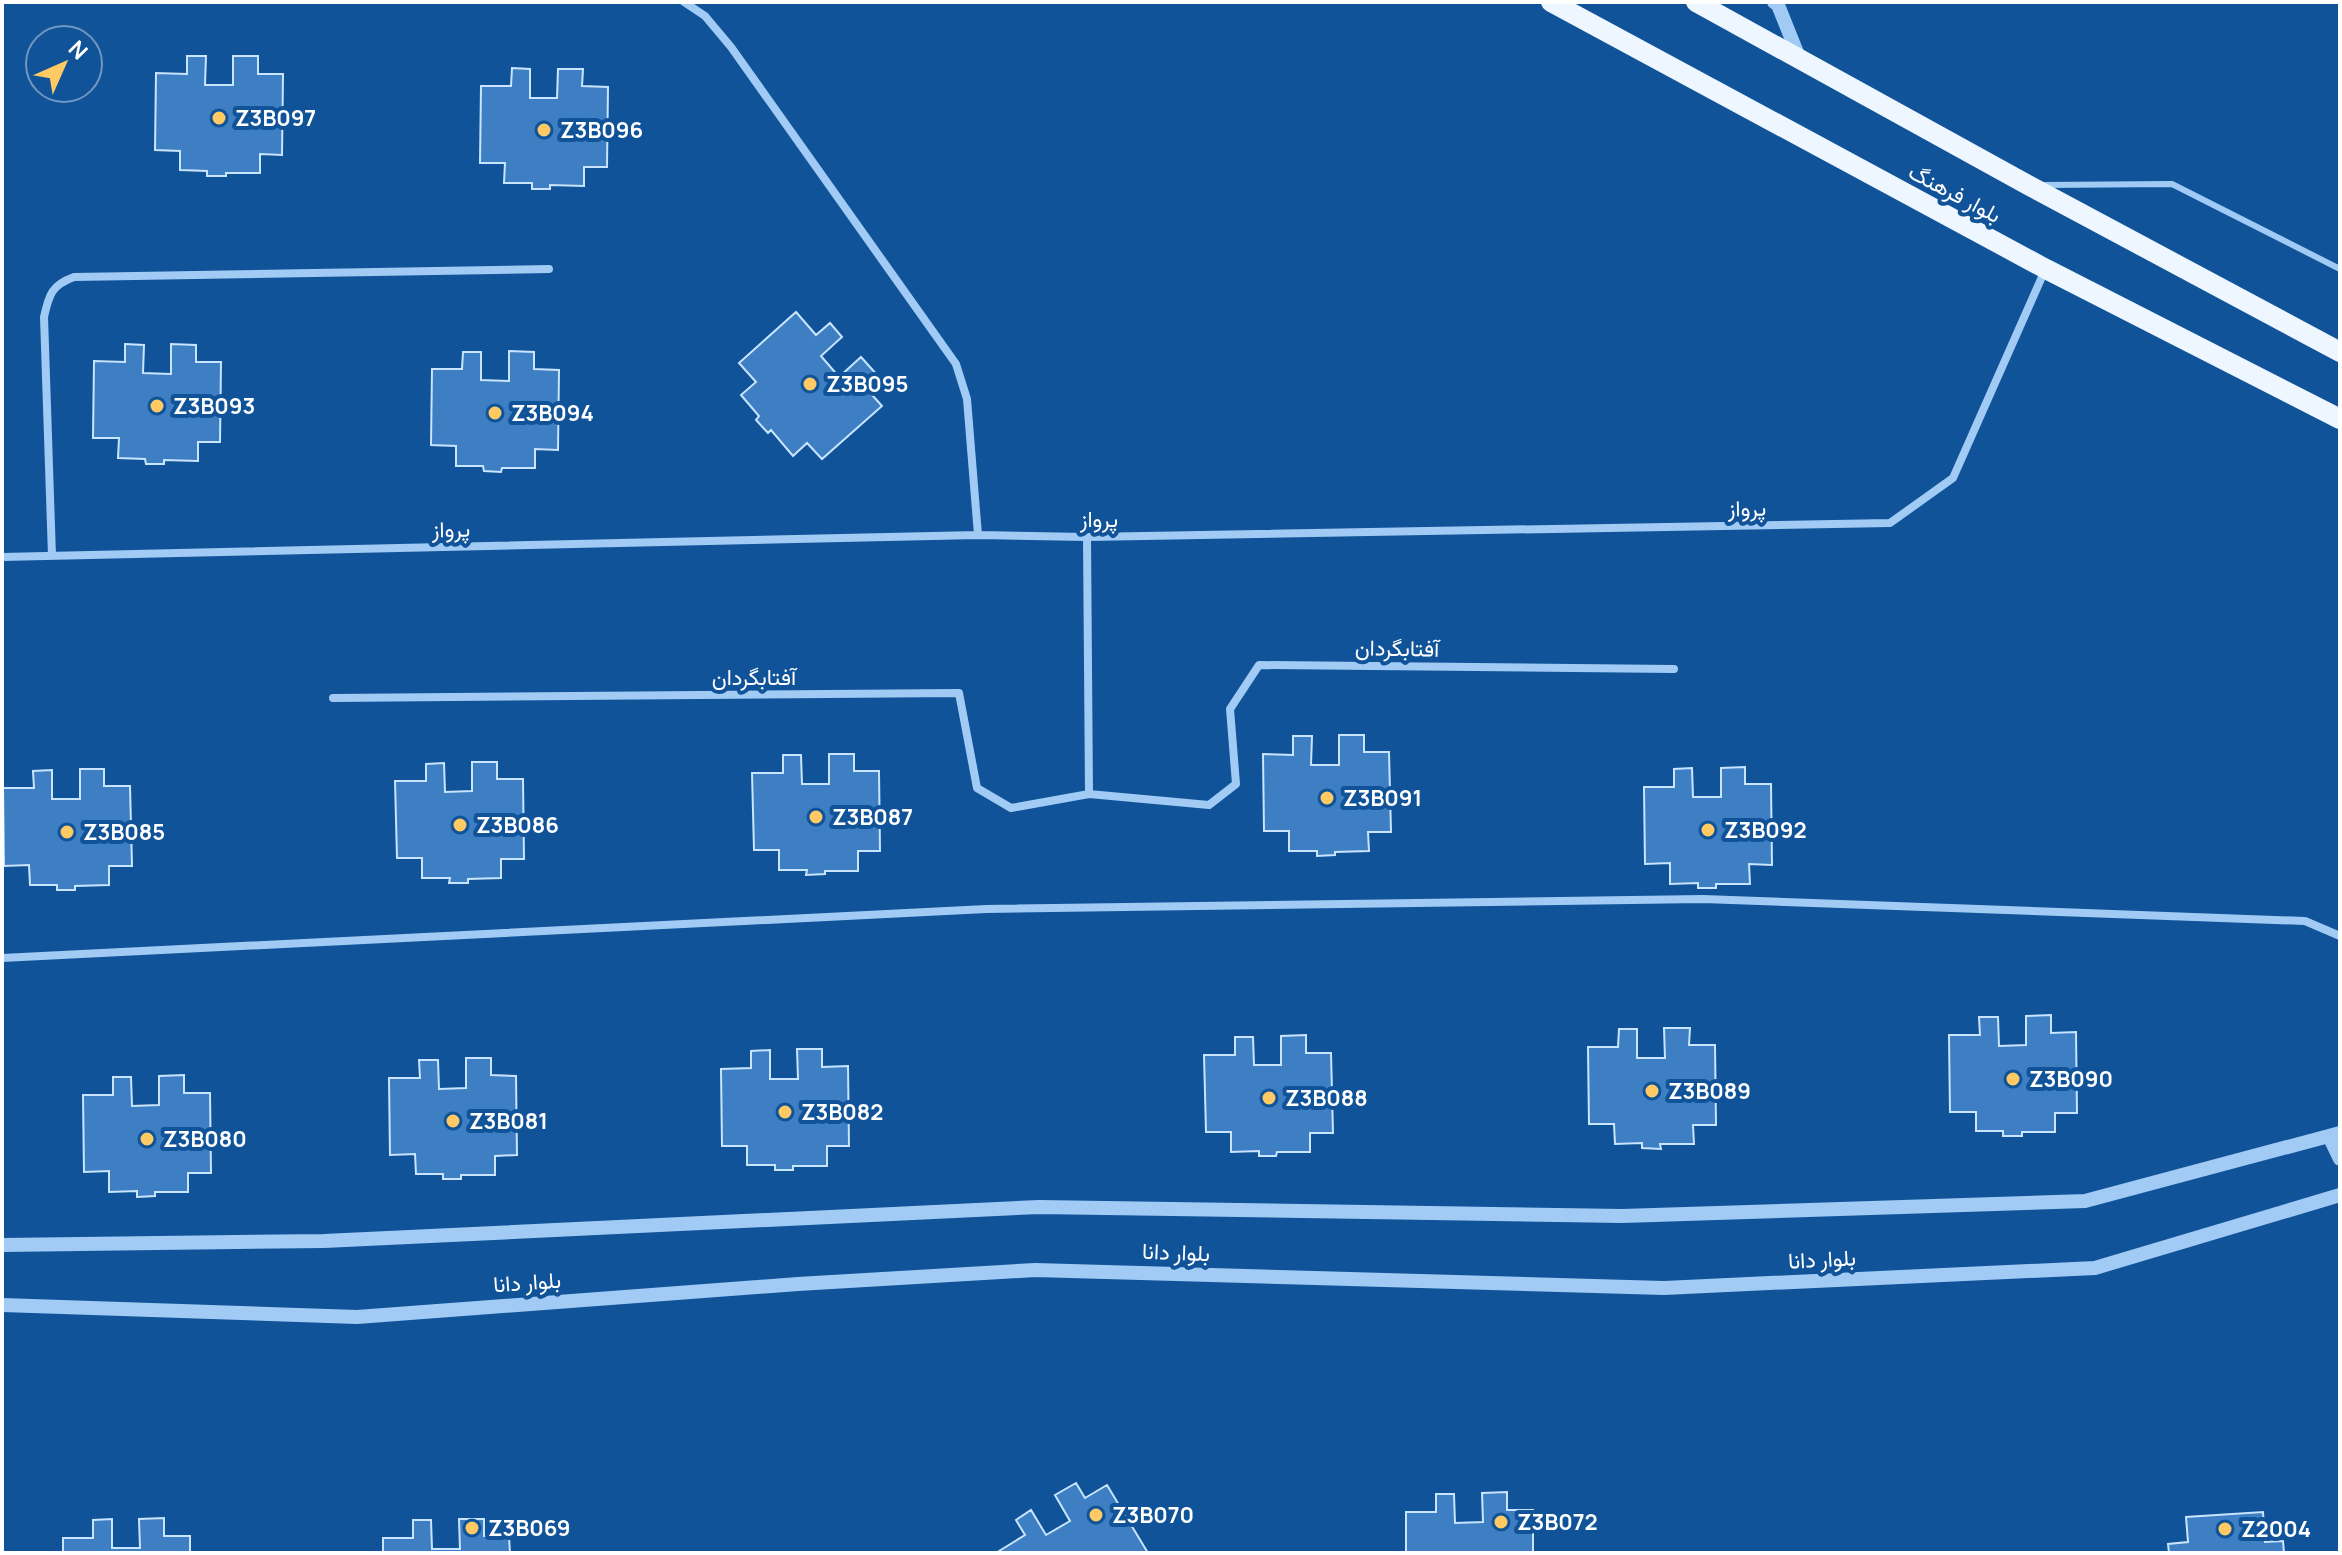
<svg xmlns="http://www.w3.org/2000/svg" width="2342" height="1555" viewBox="0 0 2342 1555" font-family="Manrope,Vazirmatn,sans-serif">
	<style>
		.building { fill: #3d7fc2; stroke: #c9e4fe; stroke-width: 2 }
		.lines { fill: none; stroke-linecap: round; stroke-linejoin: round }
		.service { stroke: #a1cbf4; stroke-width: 6 }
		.minor { stroke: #a1cbf4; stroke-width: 8 }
		.tertiary { stroke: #a1cbf4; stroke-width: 14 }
		.primary { stroke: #eef6ff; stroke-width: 20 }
		.poi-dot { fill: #ffca64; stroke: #105399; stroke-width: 3 }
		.labels { text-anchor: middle; stroke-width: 8; stroke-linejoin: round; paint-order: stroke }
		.poi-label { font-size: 22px; font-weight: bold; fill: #fff; stroke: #105399; text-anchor: start }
		.street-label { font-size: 22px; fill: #fff; stroke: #105399 }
	</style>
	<rect width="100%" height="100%" fill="#105399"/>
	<path class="building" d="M187,56H206L205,85H233V56H258V74H283L282,155L260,154V173H226V176H207V171L180,170V151L155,150L156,73L187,74Z
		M512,68L530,69V98H557L558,69H583L582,86L608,87L607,167H584V186L550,185V189H532V183H504L505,163H480L481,86H511Z
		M796,312L816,335L830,323L842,337L821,356L839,377L861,357L878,376L865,387L882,406L822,459L807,443L793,456L771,430L768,433L756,420L759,416L741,395L756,382L739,363Z
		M125,344L144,345L143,373L171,374V344L196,345V362H221L220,442H198V461L164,460V464H146L145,459L118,458L119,438H93L94,361L125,362Z
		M509,351L534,352V369L559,370L558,450L535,449V468H502L501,472L484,471L483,466H456V446L431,445L432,369H462L463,352H481V380L509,381Z
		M1339,735H1364V752H1389L1391,832H1368L1369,851L1335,852V855L1317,856V851H1289V831H1264L1263,754L1293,755V736H1312L1311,765H1339Z
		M829,754H854V771H879L880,851H858V871H825V874L806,875L807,870H779V850H754L752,773H783V755H801L802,784H829Z
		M472,762H497V779H523L524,859H501V878L468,879V883H449L450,878H422V858H397L395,781H426V764L444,763L445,792L472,791Z
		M1745,767V784H1771L1772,865L1749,864L1750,884H1716V888H1698V883L1670,884V863L1645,864L1644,787H1674V769L1692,768L1693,797H1721V768Z
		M80,769H104V786H130L132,866H109V885L75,886V890H57V885H30L29,865L4,866L3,788H34L33,771L52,770V799H80Z
		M2051,1015V1033L2076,1032L2077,1113H2055V1132H2022V1136H2003V1131H1976V1112H1950L1949,1035H1980L1979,1017H1998L1999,1046L2026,1045V1016Z
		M1664,1028H1690L1689,1045H1715L1716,1125H1693L1694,1144H1660L1661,1149L1642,1148V1143L1615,1144L1614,1124H1589L1588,1047H1618L1619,1029H1637V1058H1665Z
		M1306,1035V1053H1331L1333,1133H1310V1152H1277L1276,1156H1259V1151L1231,1152V1132H1206L1204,1055H1235V1037H1253L1254,1065H1281V1036Z
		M797,1049H822V1067L848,1066L849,1146H827V1166H793V1170H775V1165H747V1146H722L721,1069L751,1068V1051L770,1050V1079H798Z
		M466,1058H491V1075L516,1076L517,1155L495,1156V1175H461V1179H443V1174H416L415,1154L390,1155L389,1078H420L419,1060H438L439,1089L466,1088Z
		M184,1075V1093H210L211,1173H188V1192H155V1196L137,1197V1191L109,1192V1171L84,1172L83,1095H113V1077H131L132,1106L159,1105V1076Z
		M1076,1483L1085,1498L1107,1485L1148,1553H1000L999,1551L1025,1535L1016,1520L1031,1510L1046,1535L1070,1521L1055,1495Z
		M1507,1492V1510H1533V1553H1406V1512H1436V1494H1454L1455,1523L1483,1522L1482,1493Z
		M2263,1512L2265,1542L2283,1541L2284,1553H2169L2168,1544L2188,1542L2186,1517Z
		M164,1518V1536H190V1553H63V1538H93V1520L112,1519V1548H140L139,1519Z
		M459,1519H484V1536H509L510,1553H383V1538H413V1520H431L432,1549H460Z"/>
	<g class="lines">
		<path class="service" d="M2044,185L2172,184L2340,269"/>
		<path class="minor" d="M684,2L705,16L731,47L956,364L967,399L978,535
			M1087,537L1089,794L1209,805L1236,784L1230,709L1259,665L1674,669
			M52,556L44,317C49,294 52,285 74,277L549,269
			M2,557L978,535L1087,537L1890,523L1953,478L2045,270
			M333,698L959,693L977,788L1011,808L1089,794
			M2,958L986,909L1703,899L2305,921L2340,936"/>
		<path class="tertiary" d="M1774,2L1778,5L1800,60
			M2329,1136L2340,1159
			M2,1245L324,1241L1039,1207L1622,1216L2085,1201L2340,1133
			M2,1305L357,1317L798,1284L1035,1270L1664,1288L2095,1268L2340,1195"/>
		<path class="primary" d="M1551,2L2046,269L2340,419
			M1696,2L2028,185L2340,352"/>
	</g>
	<g class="poi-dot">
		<circle cx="219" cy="118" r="8"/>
		<circle cx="544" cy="130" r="8"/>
		<circle cx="810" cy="384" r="8"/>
		<circle cx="157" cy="406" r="8"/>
		<circle cx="495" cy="413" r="8"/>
		<circle cx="1327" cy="798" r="8"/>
		<circle cx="816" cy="817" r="8"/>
		<circle cx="460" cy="825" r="8"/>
		<circle cx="1708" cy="830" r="8"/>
		<circle cx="67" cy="832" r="8"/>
		<circle cx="2013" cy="1079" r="8"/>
		<circle cx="1652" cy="1091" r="8"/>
		<circle cx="1269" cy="1098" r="8"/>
		<circle cx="785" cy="1112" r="8"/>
		<circle cx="453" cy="1121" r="8"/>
		<circle cx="147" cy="1139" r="8"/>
		<circle cx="1096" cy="1515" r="8"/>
		<circle cx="1501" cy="1522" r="8"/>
		<circle cx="472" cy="1528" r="8"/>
		<circle cx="2225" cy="1529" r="8"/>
	</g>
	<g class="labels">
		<g class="poi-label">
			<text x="235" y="126">Z3B097</text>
			<text x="560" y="138">Z3B096</text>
			<text x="826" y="392">Z3B095</text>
			<text x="173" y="414">Z3B093</text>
			<text x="511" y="421">Z3B094</text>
			<text x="1343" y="806">Z3B091</text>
			<text x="832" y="825">Z3B087</text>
			<text x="476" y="833">Z3B086</text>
			<text x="1724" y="838">Z3B092</text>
			<text x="83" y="840">Z3B085</text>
			<text x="2029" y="1087">Z3B090</text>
			<text x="1668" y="1099">Z3B089</text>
			<text x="1285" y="1106">Z3B088</text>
			<text x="801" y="1120">Z3B082</text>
			<text x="469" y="1129">Z3B081</text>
			<text x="163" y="1147">Z3B080</text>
			<text x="1112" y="1523">Z3B070</text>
			<text x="1517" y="1530">Z3B072</text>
			<text x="488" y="1536">Z3B069</text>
			<text x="2241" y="1537">Z2004</text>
		</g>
		<g class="street-label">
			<text transform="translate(1955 193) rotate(28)" y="8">بلوار فرهنگ</text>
			<text transform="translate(1747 508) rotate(-1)" y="8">پرواز</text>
			<text x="1099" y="527">پرواز</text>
			<text transform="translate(451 529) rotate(-1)" y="8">پرواز</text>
			<text transform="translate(1397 648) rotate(1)" y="8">آفتابگردان</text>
			<text x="754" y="685">آفتابگردان</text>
			<text transform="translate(1176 1252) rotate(2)" y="8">بلوار دانا</text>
			<text transform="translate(1822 1259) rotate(-3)" y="8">بلوار دانا</text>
			<text transform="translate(527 1282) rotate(-4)" y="8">بلوار دانا</text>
		</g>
	</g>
	<rect width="2342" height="1555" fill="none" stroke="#ffffff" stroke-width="8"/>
	<g transform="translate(64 64) rotate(45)"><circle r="38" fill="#105399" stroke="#7098c2" stroke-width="2"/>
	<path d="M0-6L14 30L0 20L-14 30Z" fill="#ffca64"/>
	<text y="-12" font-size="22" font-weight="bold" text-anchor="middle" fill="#ffffff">N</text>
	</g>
</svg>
